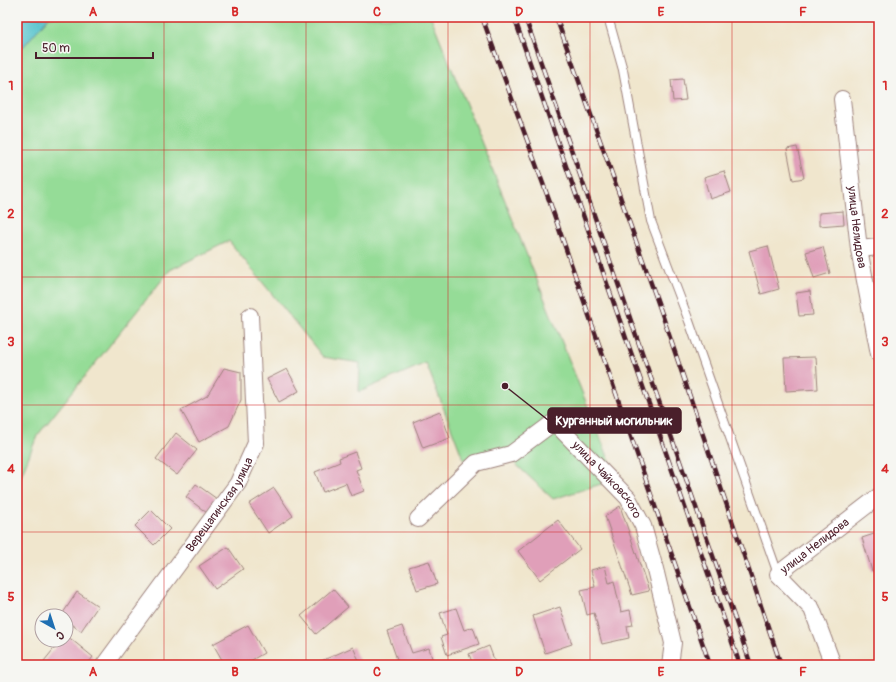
<svg xmlns="http://www.w3.org/2000/svg" width="896" height="682" viewBox="0 0 896 682" font-family="Pangolin,sans-serif">
	<style>
		.green { fill: #95dc97; stroke: #707e61 }
		.water { fill: #57c4ce; stroke: #50727c }
		.building { fill: #e09fb9 }
		.lines { fill: none; stroke-linecap: round; stroke-linejoin: round }
		.service-casing { stroke: #9d827c; stroke-width: 10 }
		.minor-casing { stroke: #9d827c; stroke-width: 18 }
		.service { stroke: #fff; stroke-width: 8 }
		.minor { stroke: #fff; stroke-width: 16 }
		.rail-casing { stroke: #4a1f2b; stroke-width: 4.5 }
		.rail { stroke: #f6f6f2; stroke-width: 3; stroke-dasharray: 9; stroke-linecap: butt }
		.grid { fill: none; stroke: #d62828; stroke-width: 1; stroke-opacity: 0.55 }
		.labels { text-anchor: middle; stroke-width: 3; stroke-linejoin: round; paint-order: stroke }
		.street-label { font-size: 12px; fill: #4a1f2b; stroke: #f6f6f2 }
		.leader { fill: none; stroke: #4a1f2b; stroke-width: 1.5 }
		.callout-dot { fill: #4a1f2b; stroke: #f6f6f2; stroke-width: 1.5 }
		.callout { fill: #4a1f2b; stroke: #4a1f2b; stroke-width: 1.5 }
		.callout-label { font-size: 13px; text-anchor: middle; font-weight: bold; fill: #fff }
		.neatline { fill: none; stroke: #d62828; stroke-width: 1.5 }
		.grid-label { font-size: 13px; text-anchor: middle; font-weight: bold; fill: #d62828 }
	</style>
	<rect width="100%" height="100%" fill="#f6f6f2"/>
	<filter id="ink" filterUnits="userSpaceOnUse"><feTurbulence type="fractalNoise" baseFrequency=".025" numOctaves="2"/><feDisplacementMap in="SourceGraphic" scale="8" xChannelSelector="R" yChannelSelector="G"/><feConvolveMatrix kernelMatrix="1 2 1 2 8 2 1 2 1" color-interpolation-filters="sRGB"/></filter>
	<filter id="wash" filterUnits="userSpaceOnUse"><feTurbulence type="fractalNoise" baseFrequency=".012" numOctaves="4" result="noise"/><feDisplacementMap in="SourceGraphic" scale="16" xChannelSelector="R" yChannelSelector="G"/><feGaussianBlur stdDeviation="0.9" result="paint"/><feColorMatrix in="noise" values="0 0 0 0 0 0 0 0 0 0 0 0 0 0 0 0 0 1.4 0 .05"/><feComposite in="paint" operator="in"/></filter>
	<g filter="url(#wash)">
		<rect width="100%" height="100%" fill="#f0e6cd"/>
		<path class="green" d="M49,17H431L617,479L553,499L504,453L464,461L426,363L359,392L360,363L323,357L229,241L170,270L37,436L17,486V48L23,47Z"/>
		<path class="water" d="M17,17H49L23,47L17,48Z"/>
		<g id="blocks">
			<path class="building" d="M683,79L686,100L673,101L671,80Z
				M797,147L804,178L793,180L787,149Z
				M724,171L731,192L710,199L704,177Z
				M843,211L844,224L819,226V213Z
				M768,246L779,289L761,294L749,251Z
				M823,247L830,273L814,278L806,252Z
				M810,291L813,315L799,316L796,293Z
				M816,357L818,389L786,391L784,358Z
				M224,368L241,372V400L229,426L199,442L181,410L207,396Z
				M287,369L299,391L279,402L267,379Z
				M440,411L450,438L423,448L413,422Z
				M176,433L197,450L177,475L156,459Z
				M355,452L361,468L356,470L364,491L351,496L346,483L323,492L315,472L340,462L339,458Z
				M196,484L217,499L207,513L186,497Z
				M274,488L293,516L268,533L249,504Z
				M620,506L649,591L632,595L605,516Z
				M151,510L170,529L154,545L135,526Z
				M558,520L580,549L540,580L518,551Z
				M877,533L879,541V568L872,571L862,538Z
				M228,547L243,569L215,589L199,566Z
				M429,561L437,584L417,590L409,567Z
				M605,566L609,583L614,581L621,612L630,610L633,625L627,626L629,638L602,644L594,613L587,615L581,590L595,587L591,570Z
				M333,589L348,607L316,634L301,616Z
				M77,592L98,606L81,631L66,621V616H61Z
				M560,607L572,644L545,653L533,616Z
				M456,608L464,630L473,627L479,644L447,655L441,637L447,635L440,613Z
				M248,625L264,653L243,665H225L213,644Z
				M402,626L412,653L429,648L434,665H399L387,631Z
				M66,635L93,657L87,665H49L44,661L61,640H66Z
				M489,646L496,665H473L469,654Z
				M353,647L361,665H321L319,662Z"/>
		</g>
	</g>
	<g filter="url(#ink)">
		<use href="#blocks" fill-opacity="0" stroke="#9d827c" stroke-width="1"/>
		<g class="lines">
			<defs>
				<path id="service" d="M608,17L623,70L651,221L689,321L778,574"/>
				<g id="minor">
					<path id="s1" d="M842,99L859,249L879,354"/>
					<path d="M859,249L879,247"/>
					<path id="s2" d="M418,519L476,463L511,454L554,422L628,498L643,526L655,569L673,643L670,665"/>
					<path id="s3" d="M104,665L238,483L256,443L250,316"/>
					<path id="s4" d="M833,665L812,609L778,574L879,496"/>
				</g>
			</defs>
			<use href="#service" class="service-casing"/>
			<use href="#minor" class="minor-casing"/>
			<use href="#service" class="service"/>
			<use href="#minor" class="minor"/>
			<defs>
				<path id="rail" d="M482,17L549,200L710,665
					M514,17L740,665
					M525,17L751,665
					M556,17L662,314L781,665"/>
			</defs>
			<use href="#rail" class="rail-casing"/>
			<use href="#rail" class="rail"/>
		</g>
	</g>
	<path class="grid" d="M164,17V665M306,17V665M448,17V665M590,17V665M732,17V665M17,150H879M17,277H879M17,405H879M17,532H879"/>
	<g class="labels">
		<g class="street-label">
			<text dy="4" stroke="none"><textPath href="#s1" startOffset="129">улица Нелидова</textPath></text>
			<text dy="4" stroke="none"><textPath href="#s2" startOffset="249">улица Чайковского</textPath></text>
			<text dy="4" stroke="none"><textPath href="#s3" startOffset="198">Верещагинская улица</textPath></text>
			<text dy="4" stroke="none"><textPath href="#s4" startOffset="155">улица Нелидова</textPath></text>
		</g>
	</g>
	<path class="leader" d="M505 386L548 420"/>
	<circle class="callout-dot" cx="505" cy="386" r="4"/>
	<rect class="callout" x="548" y="408" width="133" height="25" rx="4"/>
	<g class="callout-label">
		<text x="614" y="425">Курганный могильник</text>
	</g>
	<rect width="896" height="682" fill="none" stroke="#f6f6f2" stroke-width="44"/>
	<g transform="translate(54 628) rotate(141)"><circle r="19" fill="#f6f6f2" stroke="#b1a0a2"/>
	<path d="M0-3L7 15L0 10L-7 15Z" fill="#1f6fb2"/>
	<text y="-6" font-size="11" font-weight="bold" text-anchor="middle" fill="#4a1f2b">С</text>
	</g>
	<path d="M36 52v6h117v-6" fill="none" stroke="#4a1f2b" stroke-width="2"/>
	<text x="42" y="52" font-size="12" fill="#4a1f2b" stroke="#f6f6f2" stroke-width="3" paint-order="stroke">50 m</text>
	<rect x="22" y="22" width="852" height="638" class="neatline"/>
	<g class="grid-label">
		<text x="93" y="16">A</text>
		<text x="235" y="16">B</text>
		<text x="377" y="16">C</text>
		<text x="519" y="16">D</text>
		<text x="661" y="16">E</text>
		<text x="803" y="16">F</text>
		<text x="11" y="90">1</text>
		<text x="885" y="90">1</text>
		<text x="11" y="218">2</text>
		<text x="885" y="218">2</text>
		<text x="11" y="346">3</text>
		<text x="885" y="346">3</text>
		<text x="11" y="473">4</text>
		<text x="885" y="473">4</text>
		<text x="11" y="601">5</text>
		<text x="885" y="601">5</text>
		<text x="93" y="676">A</text>
		<text x="235" y="676">B</text>
		<text x="377" y="676">C</text>
		<text x="519" y="676">D</text>
		<text x="661" y="676">E</text>
		<text x="803" y="676">F</text>
	</g>
</svg>
